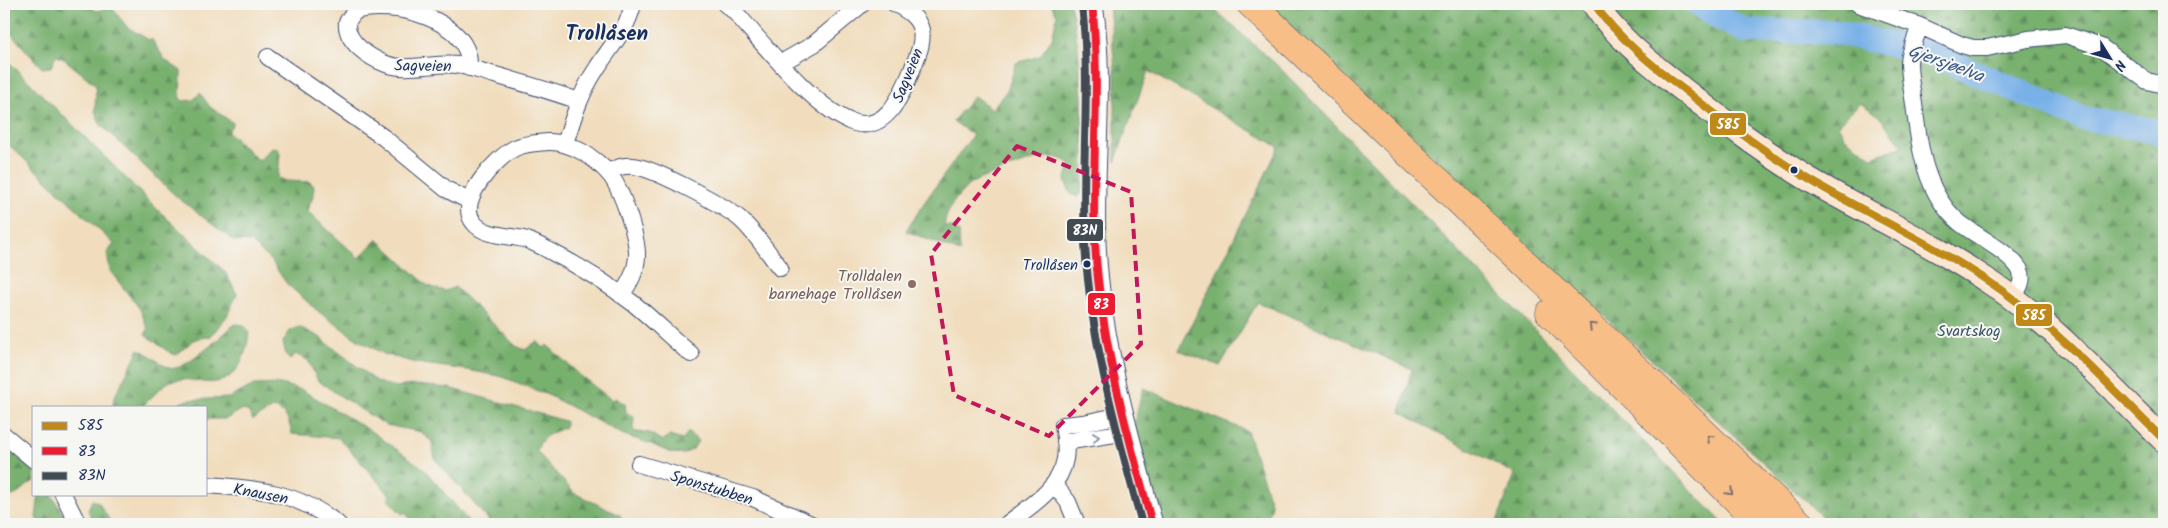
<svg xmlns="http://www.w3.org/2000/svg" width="2168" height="528" viewBox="0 0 2168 528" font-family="Kalam,sans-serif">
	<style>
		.forest { fill: url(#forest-firs); stroke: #4a7066; fill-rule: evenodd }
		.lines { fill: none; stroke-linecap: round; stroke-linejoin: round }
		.river { stroke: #78b0e8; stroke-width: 25 }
		.minor-casing { stroke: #3b496c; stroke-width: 18 }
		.tertiary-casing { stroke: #3b496c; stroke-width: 23 }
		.secondary-casing { stroke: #3b496c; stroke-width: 26 }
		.trunk-casing { stroke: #3b496c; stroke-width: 29 }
		.minor { stroke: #fff; stroke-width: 16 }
		.tertiary { stroke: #fff; stroke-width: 21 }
		.secondary { stroke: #fce5cf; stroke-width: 24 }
		.trunk { stroke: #f7be87; stroke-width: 28 }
		.bus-1-casing { stroke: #f6f6f2; stroke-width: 11 }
		.bus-2-casing { stroke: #f6f6f2; stroke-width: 11 }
		.bus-3-casing { stroke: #f6f6f2; stroke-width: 11 }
		.bus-1 { stroke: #c08818; stroke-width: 8 }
		.bus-2 { stroke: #ed1b2f; stroke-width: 8 }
		.bus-3 { stroke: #424a52; stroke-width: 8 }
		.oneway { stroke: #7e6f70 }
		.oneway2 { stroke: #8d97ae }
		.marked { fill: none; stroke: #c2185b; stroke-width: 4; stroke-dasharray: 10 6; stroke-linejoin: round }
		.bus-dot { fill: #1b2f5e; stroke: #f6f6f2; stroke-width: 2 }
		.education-dot { fill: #8d6e63; stroke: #f6f6f2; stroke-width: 2 }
		.labels { text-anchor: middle; stroke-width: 4; stroke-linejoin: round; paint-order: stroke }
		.bus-label { font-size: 15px; fill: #1b2f5e; stroke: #f6f6f2; text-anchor: end }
		.street-label { font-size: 16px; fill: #1b2f5e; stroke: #f6f6f2 }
		.education-label { font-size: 16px; fill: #785e54; stroke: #f6f6f2; text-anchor: end }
		.park-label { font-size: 16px; fill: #3a5666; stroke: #f6f6f2 }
		.water-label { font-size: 18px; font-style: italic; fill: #375687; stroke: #f6f6f2 }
		.district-label { font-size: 21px; font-weight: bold; fill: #1b2f5e; stroke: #f6f6f2 }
		.line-badge { stroke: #f6f6f2; stroke-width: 2 }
		.badge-label { font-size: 14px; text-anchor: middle; font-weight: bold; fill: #fff }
	</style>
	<defs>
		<pattern id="forest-firs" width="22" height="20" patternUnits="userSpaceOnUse" patternTransform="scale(1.25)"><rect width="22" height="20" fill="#78b06e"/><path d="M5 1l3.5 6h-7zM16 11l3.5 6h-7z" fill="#62905e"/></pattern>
	</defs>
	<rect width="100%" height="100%" fill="#f6f6f2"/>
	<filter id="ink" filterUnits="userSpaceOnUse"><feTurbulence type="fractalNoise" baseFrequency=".02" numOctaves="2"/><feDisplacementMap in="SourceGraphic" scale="10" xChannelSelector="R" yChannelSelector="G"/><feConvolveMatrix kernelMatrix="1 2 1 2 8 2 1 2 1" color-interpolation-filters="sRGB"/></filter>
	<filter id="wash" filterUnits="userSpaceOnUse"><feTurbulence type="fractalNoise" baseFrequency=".0096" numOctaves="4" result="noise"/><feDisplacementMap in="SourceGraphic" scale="20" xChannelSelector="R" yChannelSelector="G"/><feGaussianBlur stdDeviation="1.12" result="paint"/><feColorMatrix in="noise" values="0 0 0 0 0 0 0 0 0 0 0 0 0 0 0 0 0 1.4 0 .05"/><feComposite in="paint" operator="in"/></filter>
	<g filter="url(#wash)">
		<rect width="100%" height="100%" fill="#f1ddbd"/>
		<path class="forest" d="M4,4H88L96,11L101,10L106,6L113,9L127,27L149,40L151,38L165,60L181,71L180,98L183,101L193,100L200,93L210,107L233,123L228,132L259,161L272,147L277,148L280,153L278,178L287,181L310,182L314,186L313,196L307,211L359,258L377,239L428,286L445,291L455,287L516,346L525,350L537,341L544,348L547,345L581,376L613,401L615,398L625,404L626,412L634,417L633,429L636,432L650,433L662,441L669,436L683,440L688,432L698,441L693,449L684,454L671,453L651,444L624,435L550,396L503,377L468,370L416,363L384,354L358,340L319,312L287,284L272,262L251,242L234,241L177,197L100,124L95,111L96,85L64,59L56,56L51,67L42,68L4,26Z
			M1051,4H1070C1080,45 1082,86 1083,129C1084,151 1085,172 1081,194L1077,197L1071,194L1065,181L1070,164C1065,159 1056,157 1049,157C1040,156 975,179 969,185C956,196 946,211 944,227H954L959,232L960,252L906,231L926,200L973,135L953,121L974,96L992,109L1008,89L1016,63L1040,56L1052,39L1057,15Z
			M1109,4H1208L1278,66L1724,524H1496L1515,474L1400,412L1412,369L1258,302L1220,366L1179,350L1279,147L1148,71L1115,162V69Z
			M1265,4H2164V524H1830ZM1860,103L1877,114L1903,146L1872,157L1845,138L1838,125Z
			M4,57L159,211L225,272L237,294L227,316L211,336L195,339L176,355C164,351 156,341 145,335L148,329L140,309L110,271L107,253L114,244L4,140Z
			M235,324L244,325L249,332C246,360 235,386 203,382C192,380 182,378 171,381C164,383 149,400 142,407H113L114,398L139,349C150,354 158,363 169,368C183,374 224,333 235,324Z
			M299,327L318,336L377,382L395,387L415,385L449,388L565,421V427C552,434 540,435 537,452L574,493L620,515L624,524H492L435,459L432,442L421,432L386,425L363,411L318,381L308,360L295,354L290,360L286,355L283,342L290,331Z
			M280,384L302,390L369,430L423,468L471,524H412L406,512L402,514L388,500L391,496L339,438L292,434C289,421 287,412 273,408L253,420L248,411L241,410L226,419H206V407H170L188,400L229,398L254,385Z
			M1143,388L1247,431L1272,506L1266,524H1157L1132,433Z
			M4,447L34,471V481C20,489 22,495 4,498Z
			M39,494H51L69,524H40L36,518Z
			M92,500L98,502L112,524H94L88,510Z"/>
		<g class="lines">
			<path class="river" d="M1698,4L1704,9L1745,31L1835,32L1927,52L2082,118L2151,130L2164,135"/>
		</g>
	</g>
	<g filter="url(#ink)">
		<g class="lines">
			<defs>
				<path id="minor" d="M725,4L734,11C764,44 809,103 849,121C885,136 901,96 912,70C916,58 924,44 921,30C918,17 907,10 895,4
					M1858,4L1920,26L1962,45L1973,48H1987L2028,39L2066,35L2101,47L2147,81L2164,85
					M1920,26C1916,37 1910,50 1909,62C1909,76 1912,90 1914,104C1919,146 1925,194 1960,223C1976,236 2010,252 2020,270C2025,280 2018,290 2013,298
					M268,57L383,137L446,189L469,201
					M781,63L814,44L862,4
					M469,68C473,19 392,0 355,11L347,22C345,42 370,58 386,64C408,72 435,62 458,65C471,67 483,72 495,75C523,83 551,91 579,101
					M565,144C573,117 581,92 597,68C610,47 628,29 633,4
					M608,173C615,168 624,165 633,166C652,167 723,205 739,218C755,232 767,251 780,268
					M621,295C630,283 636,272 637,257C638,238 622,190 610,175C596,158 570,141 548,142C537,143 525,143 515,148C496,158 455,201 474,223C485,237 511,235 527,240C534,243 541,246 548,250C577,265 608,284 634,304C654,320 671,338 691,354
					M4,435L34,460
					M1065,442L1127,432
					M639,464L753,498L811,524
					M1054,484L1068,502L1077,524
					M206,485C257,488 297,492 338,524
					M63,494L78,524
					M1007,524C1029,507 1060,489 1065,459C1067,448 1065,436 1063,425L1083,423L1122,415"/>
				<path id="tertiary" d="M1092,4C1104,83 1092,163 1095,242C1099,339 1127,431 1152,524"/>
				<path id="secondary" d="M1594,4C1616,37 1650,63 1681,88C1722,120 1765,153 1810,180C1870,215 1933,244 1991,283C2056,326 2108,386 2164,440"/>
				<path id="trunk" d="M1251,4L1800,524
					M1550,313L1761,524"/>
			</defs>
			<use href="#minor" class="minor-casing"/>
			<use href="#tertiary" class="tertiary-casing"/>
			<use href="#secondary" class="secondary-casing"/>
			<use href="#trunk" class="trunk-casing"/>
			<use href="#minor" class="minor"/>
			<use href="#tertiary" class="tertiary"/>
			<use href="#secondary" class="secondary"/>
			<use href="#trunk" class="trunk"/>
			<defs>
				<path id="bus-1" d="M1594,4C1619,39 1653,66 1687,92C1726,123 1767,154 1810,180C1869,215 1933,244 1991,283C2056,327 2108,385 2164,440"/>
				<path id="bus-2" d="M1092,4C1101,84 1091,163 1095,242C1100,339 1127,432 1152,524"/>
				<path id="bus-3" d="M1082,5C1091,85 1081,164 1085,243C1090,339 1117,432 1142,524"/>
			</defs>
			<use href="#bus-1" class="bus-1-casing"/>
			<use href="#bus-2" class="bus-2-casing"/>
			<use href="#bus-3" class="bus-3-casing"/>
			<use href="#bus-1" class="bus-1"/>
			<use href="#bus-2" class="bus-2"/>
			<use href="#bus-3" class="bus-3"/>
		</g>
		<defs><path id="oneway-chevron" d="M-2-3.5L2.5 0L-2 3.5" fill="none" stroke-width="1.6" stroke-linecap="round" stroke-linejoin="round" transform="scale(1.25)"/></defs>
		<g class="oneway">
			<use href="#oneway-chevron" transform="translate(1592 326) rotate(-136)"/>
			<use href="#oneway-chevron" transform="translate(1710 438) rotate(-136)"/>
			<use href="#oneway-chevron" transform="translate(1730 492) rotate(45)"/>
		</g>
		<use class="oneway2" href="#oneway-chevron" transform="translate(1096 437) rotate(-8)"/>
	</g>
	<path class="marked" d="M1017,146L1131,192L1141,344L1049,436L954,395L931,254Z"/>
	<g class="bus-dot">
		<circle cx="1794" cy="170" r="4.5"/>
		<circle cx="1087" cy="264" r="4.5"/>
	</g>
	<circle class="education-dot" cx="912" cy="284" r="5"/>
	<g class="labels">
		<g class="bus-label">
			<text x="1078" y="270">Trollåsen</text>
		</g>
		<g class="street-label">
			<text transform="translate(423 65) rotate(1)" y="6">Sagveien</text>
			<text transform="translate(907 75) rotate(-68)" y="6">Sagveien</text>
			<text transform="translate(712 487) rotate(17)" y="6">Sponstubben</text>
			<text transform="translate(261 493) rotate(11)" y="6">Knausen</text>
		</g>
		<g class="education-label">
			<text x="902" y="281">Trolldalen<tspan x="902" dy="18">barnehage Trollåsen</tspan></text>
		</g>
		<g class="park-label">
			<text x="1969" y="336">Svartskog</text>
		</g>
		<g class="water-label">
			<text transform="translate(1946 63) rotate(20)" y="6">Gjersjøelva</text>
		</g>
		<g class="district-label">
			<text x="607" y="40">Trollåsen</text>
		</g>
	</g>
	<g class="line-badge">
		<rect x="1709" y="112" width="38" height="24" rx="5" fill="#c08818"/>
		<rect x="1066" y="218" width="38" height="24" rx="5" fill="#424a52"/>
		<rect x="1087" y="292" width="29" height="24" rx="5" fill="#ed1b2f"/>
		<rect x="2015" y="303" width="38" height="24" rx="5" fill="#c08818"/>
	</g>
	<g class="badge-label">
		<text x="1728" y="129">585</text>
		<text x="1085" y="235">83N</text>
		<text x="1101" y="309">83</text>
		<text x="2034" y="320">585</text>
	</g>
	<rect width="2168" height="528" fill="none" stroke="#f6f6f2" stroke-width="20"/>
	<rect x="32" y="406" width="175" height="90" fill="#f6f6f2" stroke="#9ea6b7"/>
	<rect x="42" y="422" width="25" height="8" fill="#c08818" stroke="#9ea6b7"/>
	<text x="78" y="430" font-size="15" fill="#1b2f5e">585</text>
	<rect x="42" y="447" width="25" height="8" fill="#ed1b2f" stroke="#9ea6b7"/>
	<text x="78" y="456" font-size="15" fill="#1b2f5e">83</text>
	<rect x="42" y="472" width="25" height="8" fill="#424a52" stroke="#9ea6b7"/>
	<text x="78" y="480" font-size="15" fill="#1b2f5e">83N</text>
	<g transform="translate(2110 58) rotate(127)" stroke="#f6f6f2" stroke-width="4" paint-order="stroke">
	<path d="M0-4L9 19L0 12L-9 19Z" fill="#1b2f5e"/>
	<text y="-8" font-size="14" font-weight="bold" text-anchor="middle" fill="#1b2f5e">N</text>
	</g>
</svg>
